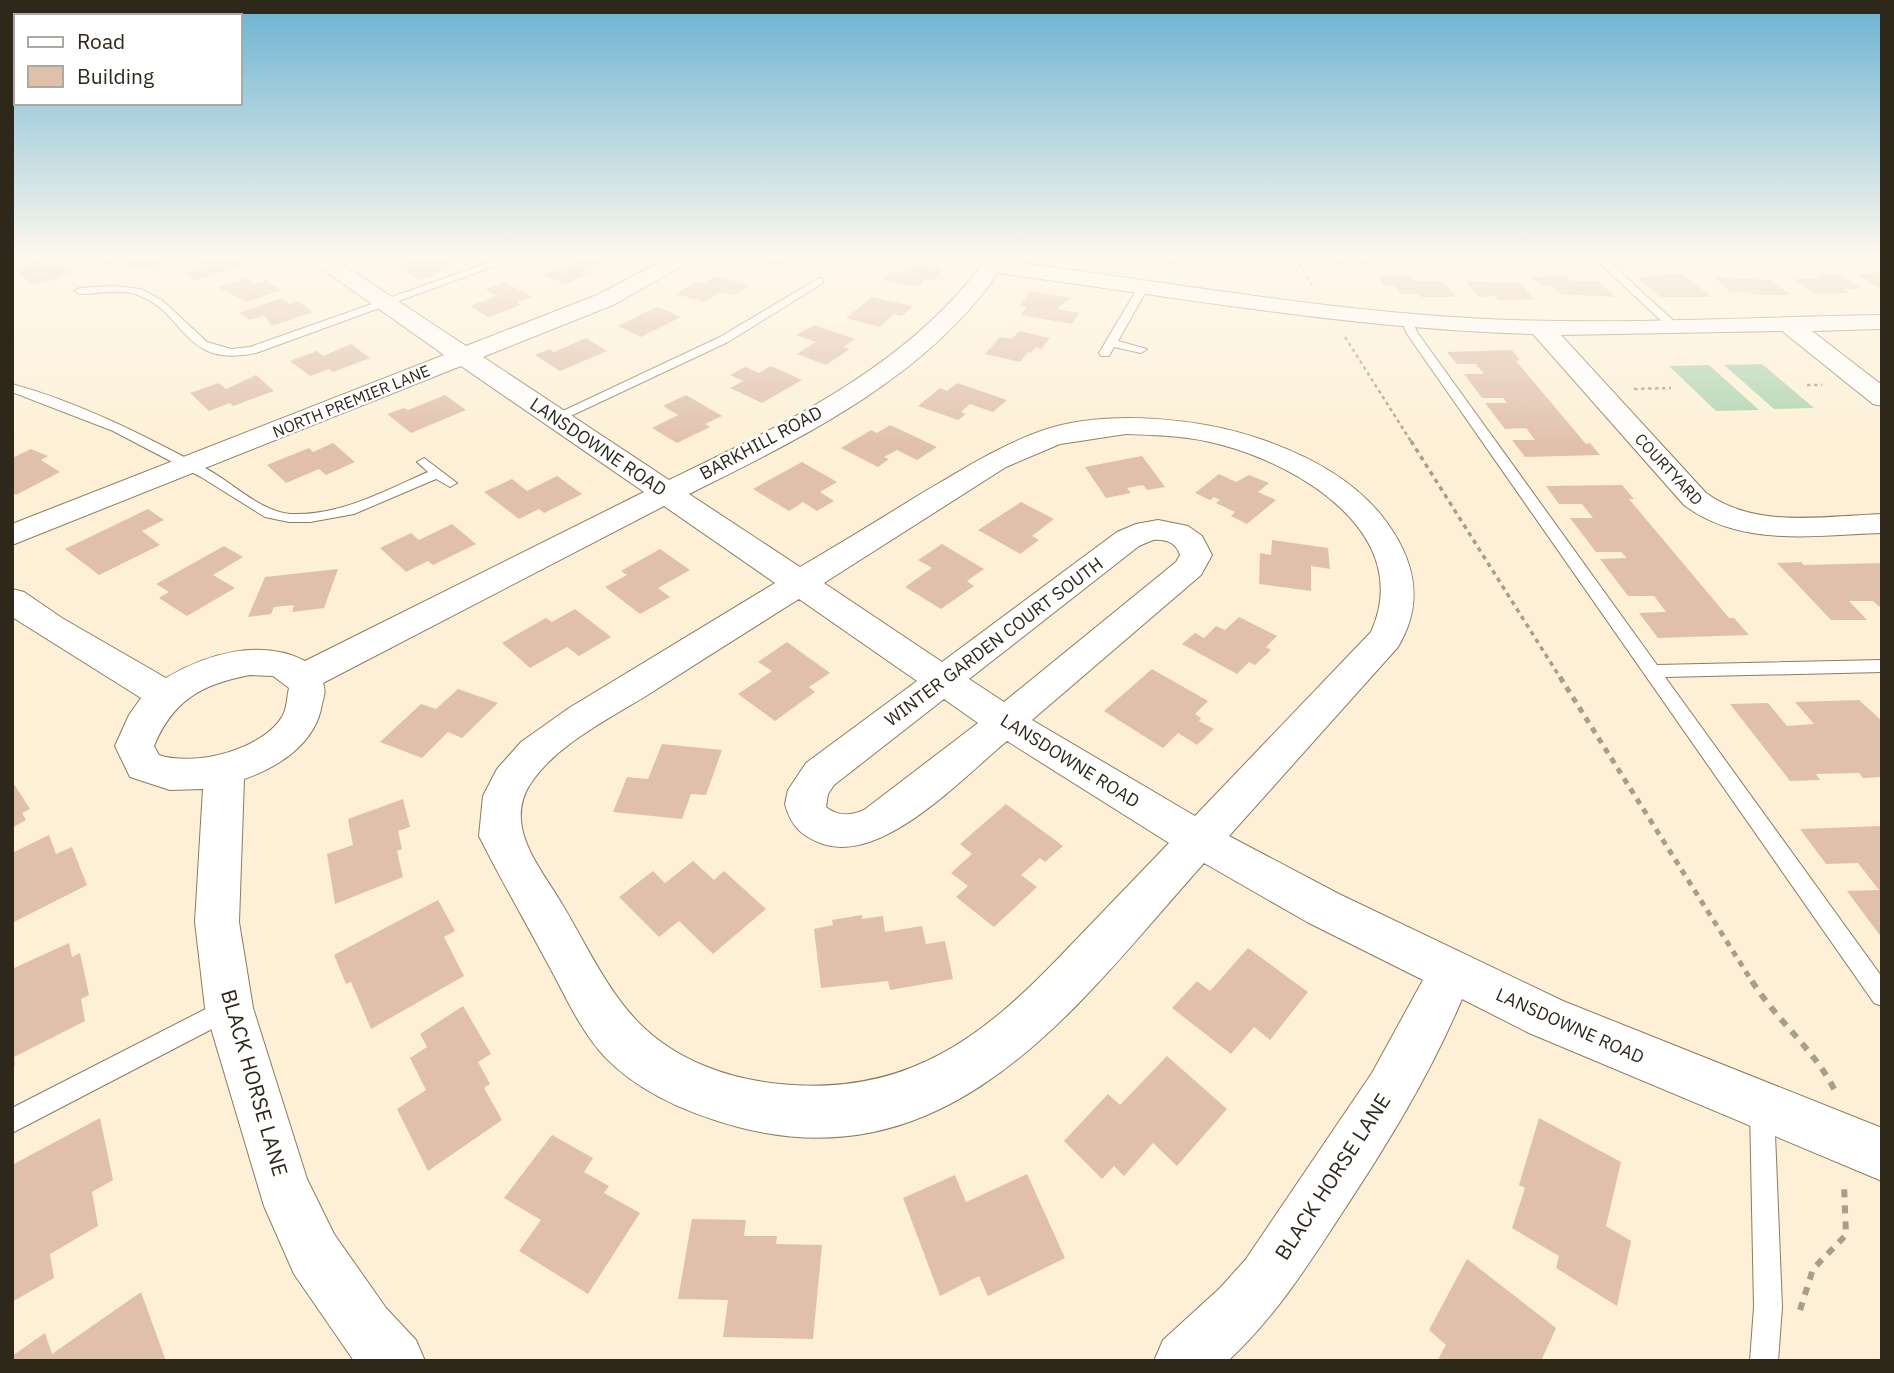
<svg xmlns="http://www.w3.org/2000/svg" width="1894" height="1373" viewBox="0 0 1894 1373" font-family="'IBM Plex Sans',sans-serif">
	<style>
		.green { fill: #aed4b1 }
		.building { fill: #e0bfab }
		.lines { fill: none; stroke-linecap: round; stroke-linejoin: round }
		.service-casing { stroke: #8b7c5f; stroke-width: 2 }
		.minor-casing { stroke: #8b7c5f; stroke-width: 2 }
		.path-far3 { stroke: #a89e89; stroke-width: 2.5; stroke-dasharray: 3.5 3.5; stroke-linecap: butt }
		.path-far2 { stroke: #a89e89; stroke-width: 3.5; stroke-dasharray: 4.5 4.5; stroke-linecap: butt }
		.path-far1 { stroke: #a89e89; stroke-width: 5; stroke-dasharray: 6 6; stroke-linecap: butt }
		.path { stroke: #a89e89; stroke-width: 6; stroke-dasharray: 8 8; stroke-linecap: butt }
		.service { fill: #fff; fill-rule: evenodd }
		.minor { fill: #fff; fill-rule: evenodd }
		.labels { text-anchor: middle; stroke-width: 5; stroke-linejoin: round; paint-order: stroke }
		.far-street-label { font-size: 16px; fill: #2e281b; stroke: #fff }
		.street-label { font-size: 18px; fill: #2e281b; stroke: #fff }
		.near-street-label { font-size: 21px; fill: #2e281b; stroke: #fff }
	</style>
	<rect width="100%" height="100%" fill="#fdf0d6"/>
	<path class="green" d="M1762,364L1814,408L1774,409L1724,365Z
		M1709,365L1759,410L1716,411L1669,366Z"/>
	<path class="building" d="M108,258H167L157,267L123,268L130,262L101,264Z
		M200,258H242L238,260L244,265L194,281L185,273L208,266L194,260Z
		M418,258H461V259L446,264L453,268L419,280L395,266Z
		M582,258L601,263L586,269L593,272L565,284L543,275Z
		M742,258H794L783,267Z
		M1141,258H1179L1177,264L1140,260Z
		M38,261L44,266L60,262L73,272L57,276L60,279L31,284L13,268Z
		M911,262L944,267L933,281L925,279L919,287L882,280L891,271L901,272Z
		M1882,273V290L1857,274Z
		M1661,274H1683L1712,297H1660L1637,277L1663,276Z
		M1840,274L1861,289H1843L1849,293L1814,294L1794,279L1823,278L1818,275Z
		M715,276L750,286L735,295L721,292L704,302L676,294L698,281L705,283Z
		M1377,276H1411L1415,281H1443L1456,297H1421L1418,294H1401L1395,286H1384Z
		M1565,276L1571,281H1598L1615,297L1560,294L1551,286H1541L1531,277Z
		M1714,277L1771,280L1790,295H1755L1750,291L1731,292Z
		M247,278L254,284L266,280L281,290L247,302L217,287Z
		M1465,281L1519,283L1534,299L1499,300L1495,296L1479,297Z
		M505,282L532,297L517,302L521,305L488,317L470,306L497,296L485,289Z
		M1030,291L1070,298L1057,309L1079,313L1072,324L1021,315L1026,307L1019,306Z
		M872,297L913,306L902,316L894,314L880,327L846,318Z
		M282,298L290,304L298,301L313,312L272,326L264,316L250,320L239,313Z
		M657,307L681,317L641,337L618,326Z
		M814,325L855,339L843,347L850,349L826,365L797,354L816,342L796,335Z
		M1019,331L1050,338L1041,349L1036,347L1031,353L1028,352L1020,362L985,354L1000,337L1012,339Z
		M586,338L607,351L560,371L535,355L549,349L554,352Z
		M351,344L370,358L333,372L329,369L310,376L290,361L317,351L323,356Z
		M1512,350L1520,360L1516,361L1586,444L1590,443L1600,455L1525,457L1512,440H1535L1526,428L1505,429L1485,403H1507L1503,398H1482L1464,374H1484L1476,364H1457L1447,352Z
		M771,366L802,380L762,403L730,388L743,381L730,375L745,367L759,373Z
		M256,375L274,391L233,406L230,403L209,411L190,393L219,383L226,389Z
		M957,383L1007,400L993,412L970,404L961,412L966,414L958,420L918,406L940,388L947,391Z
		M445,395L466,410L411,433L387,414L404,408L408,410Z
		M686,395L722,416L705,424L710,427L677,443L652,428L678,415L663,406Z
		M890,425L937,447L917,460L897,450L884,457L889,459L878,467L841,448L871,430L877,433Z
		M333,443L355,462L326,475L319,469L286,483L267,465L309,448L313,452Z
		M31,449L48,456L41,460L60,472L16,495L12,493V458Z
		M1142,456L1165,487L1147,490L1143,485L1127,488L1131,493L1106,498L1085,467Z
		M802,462L837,482L820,492L834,501L817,511L803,502L789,511L753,489Z
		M1219,474L1236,482L1249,475L1269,483L1258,492L1276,500L1247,524L1231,516L1235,512L1216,503L1220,500L1214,497L1210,500L1195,493Z
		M557,476L582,494L544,513L539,509L519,519L484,492L512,479L527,491Z
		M1622,485L1634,499H1629L1729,618H1734L1749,635L1658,638L1639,613L1666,612L1654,596H1628L1600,559L1627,558L1621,552H1596L1570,518H1593L1582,504H1559L1546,486Z
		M1021,502L1054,519L1032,536L1039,540L1020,554L978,530Z
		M148,509L164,520L142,531L160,545L99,575L65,549Z
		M452,524L476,544L433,565L428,561L406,572L380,548L411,533L419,540Z
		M1272,540L1328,548L1330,569L1311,566V591L1259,584L1260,553L1271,555Z
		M942,544L984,569L967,581L974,586L941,609L905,587L932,568L918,560Z
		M224,546L243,557L213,575L235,588L187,616L159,598L169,592L156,584Z
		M660,549L690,570L658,588L670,597L640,614L605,587L627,575L621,571Z
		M1801,562L1804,565L1882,563V609L1873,601H1849L1867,620H1831L1777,563Z
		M338,569L324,608L292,612L294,605L274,607L271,614L248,617L265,577Z
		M575,609L611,637L579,656L567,647L530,668L502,643L546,618L552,622Z
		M1239,617L1277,636L1266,647L1271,650L1255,665L1249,662L1237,674L1182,644L1195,633L1204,638L1216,626L1225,630Z
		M787,642L830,673L809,687L815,692L775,721L738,694L772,671L758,662Z
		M1152,669L1208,701L1195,714L1201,718L1199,721L1214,729L1197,745L1178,733L1163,748L1104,711Z
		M458,689L498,703L462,738L448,732L422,758L380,742L421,704L436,709Z
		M1859,700L1882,721V777L1863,778L1859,773L1816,774L1820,780L1790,781L1730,704L1768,703L1787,726L1814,724L1795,702Z
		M662,744L722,750L706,795L691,794L682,819L613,812L627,777L648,779Z
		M12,781L30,809L22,813L26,820L12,828Z
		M403,799L410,827L398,831L402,849L397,851L403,877L335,904L327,854L353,845L348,819Z
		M1006,804L1063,846L1045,862L1040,858L1021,875L1037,887L994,927L956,897L968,886L951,873L972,854L960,844Z
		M1882,826V938L1847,891L1879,890L1858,863L1826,864L1800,829Z
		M49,835L56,854L72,847L87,885L12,923V853Z
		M693,861L714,880L724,871L766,909L713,954L679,921L659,937L619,897L653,871L665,883Z
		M438,900L455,931L444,937L464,976L371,1029L351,982L346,984L334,955Z
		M862,915V919L883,916L885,932L922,926L926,944L945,941L953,979L890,990L888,981L821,988L814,929L833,925L832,920Z
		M69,943L72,957L80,953L89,995L81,999L85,1021L14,1057L15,1065L12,1067V969Z
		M1248,948L1308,992L1270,1040L1254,1027L1231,1054L1172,1008L1197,981L1210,991Z
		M463,1006L491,1054L478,1062L490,1084L484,1088L502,1120L428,1171L397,1109L426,1090L410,1058L427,1047L420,1034Z
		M1167,1056L1227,1109L1177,1166L1153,1143L1124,1176L1114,1166L1102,1179L1064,1141L1108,1094L1120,1105Z
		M100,1118L113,1180L92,1192L98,1226L50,1254L54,1278L12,1302V1165Z
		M1539,1118L1621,1162L1606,1226L1631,1241L1617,1306L1556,1268L1559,1256L1512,1228L1525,1188L1519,1185Z
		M552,1135L593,1158L584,1172L609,1186L604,1193L640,1213L588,1294L519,1251L541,1220L504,1198Z
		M1027,1174L1065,1258L988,1296L979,1276L940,1296L903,1198L955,1175L966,1202Z
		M692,1219L746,1220L744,1236H777L776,1244L822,1245L813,1339L723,1337L728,1300L678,1299Z
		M1467,1259L1556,1328L1541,1361H1437L1446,1345L1429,1330Z
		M141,1292L166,1361H12V1356L45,1333L52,1354Z"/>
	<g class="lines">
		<defs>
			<path id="service" d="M502,258H517L256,353C181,369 187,311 135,294C118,289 97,294 80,294L74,291L80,288L113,286L141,289L163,301L207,342L231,349L250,347Z
				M1329,258H1432L1427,261L1334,262Z
				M1594,258H1605L1676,323V327H1668Z
				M819,278L823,279V283L728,342L560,421H550L548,418L720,337Z
				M1140,284L1149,286L1118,341L1147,349L1141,353L1114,347L1109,356H1101L1099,353Z
				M1403,318H1411L1417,332L1657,665L1882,660V672L1665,677L1882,977V1006L1874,1003L1407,334L1401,320Z
				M12,384C81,403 145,436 207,469C233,483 261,512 291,514C340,516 384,491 428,472L417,462L424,458L457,483L450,487L436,479L354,514L310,522H289L265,517L201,477L113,431L12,392Z
				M229,997L237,1000L240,1008L237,1016L12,1133V1108Z
				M1762,1097L1771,1100L1774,1109L1782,1307L1778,1361H1750L1754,1307L1750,1109L1753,1100Z"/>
			<path id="minor" d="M307,258H333L466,346L597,295L668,258H696L613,305L483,357L669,480C785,424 909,366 987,258H1009L1007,261C1160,281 1315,309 1469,318C1606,326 1745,317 1882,315V329L1812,331L1882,385V406L1873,404L1782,331L1561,335L1706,493C1756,529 1823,516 1882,514V533C1815,535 1741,548 1684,505L1533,334C1354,329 1176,297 998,273C925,379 801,438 689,494L800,567C841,543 882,518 922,493C962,470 1000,445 1044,430C1107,409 1202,418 1263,440C1309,456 1355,480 1385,520C1415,560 1425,602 1398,647L1229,836L1339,894L1563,1001L1882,1128V1181L1529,1033L1462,999C1430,1075 1387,1145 1342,1213C1307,1267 1275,1317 1228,1361H1154L1163,1340L1220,1288L1246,1259L1372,1073L1423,980L1307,922L1204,863C1079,1003 954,1184 738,1127C690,1114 639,1093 604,1056C580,1030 566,997 549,966C526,923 501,880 479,836L483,796L497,769L521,742L569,708L775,583L664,506L323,683C326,690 324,697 322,704C316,743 279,767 244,779L239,922L253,1008L307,1179L334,1234L386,1308L416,1340L425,1361H354L294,1274L264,1206L205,1008L195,922L203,789L170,790L130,777L115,746L129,715L141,698L12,617V589L24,592L62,618L166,678C206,654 261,638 305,661L644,492L461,366L12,545V524L444,355ZM1126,434C1158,435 1191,436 1222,445C1301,466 1415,535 1371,632L1195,816L1032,720L1201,575L1212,555L1202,536L1188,526L1158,520L1136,524L1117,532L942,662L824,583L1006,467L1060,444ZM1153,540C1165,539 1176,542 1180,555L1176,562L1004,702L969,679L1139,546ZM799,599L917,681L806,763L788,790L785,804C791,826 801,836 823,844C883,864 962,778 1007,741L1169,843C1136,877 1103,912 1070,946C986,1035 910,1097 780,1084C729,1079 677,1061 640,1024C607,991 586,944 562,904C542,870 504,828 529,786C554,746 607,720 646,696C697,663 748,631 799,599ZM250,675L273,676L289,688C287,696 287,708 283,715C264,750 194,767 159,755L154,746C173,700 202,684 250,675ZM944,699L978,723L864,810C851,816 837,816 826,807L828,794L834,785Z"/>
		</defs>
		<use href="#service" class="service-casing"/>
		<use href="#minor" class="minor-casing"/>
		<path class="path-far3" d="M1296,258L1313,287
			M1345,337L1412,443
			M1807,385H1822
			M1634,389L1671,388"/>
		<path class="path-far2" d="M1411,441L1561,679"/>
		<path class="path-far1" d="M1560,677L1753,983"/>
		<path class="path" d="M1752,981C1776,1020 1815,1050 1835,1091
			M1800,1310L1813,1269L1846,1235L1844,1184"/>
		<use href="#service" class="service"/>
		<use href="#minor" class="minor"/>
	</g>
	<linearGradient id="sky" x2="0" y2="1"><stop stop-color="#6ab2d2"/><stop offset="0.57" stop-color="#fef8ed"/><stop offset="1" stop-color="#fef8ed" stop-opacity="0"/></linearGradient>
	<rect width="1894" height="450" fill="url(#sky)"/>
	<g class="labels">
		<g class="far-street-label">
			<text transform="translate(351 401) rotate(-22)" y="6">NORTH PREMIER LANE</text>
			<text transform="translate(1669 469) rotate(47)" y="6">COURTYARD</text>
		</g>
		<g class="street-label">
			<text transform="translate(761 443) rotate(-28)" y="6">BARKHILL ROAD</text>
			<text transform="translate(598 447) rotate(34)" y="6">LANSDOWNE ROAD</text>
			<text transform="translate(994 642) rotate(-37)" y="6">WINTER GARDEN COURT SOUTH</text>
			<text transform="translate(1070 761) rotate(32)" y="6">LANSDOWNE ROAD</text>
			<text transform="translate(1570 1026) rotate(24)" y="6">LANSDOWNE ROAD</text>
		</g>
		<g class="near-street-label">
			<text transform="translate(254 1083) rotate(74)" y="7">BLACK HORSE LANE</text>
			<text transform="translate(1333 1177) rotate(-57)" y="7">BLACK HORSE LANE</text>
		</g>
	</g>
	<rect width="1894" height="1373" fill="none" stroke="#2e281b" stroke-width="28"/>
	<rect x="14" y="14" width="228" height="91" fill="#ffffff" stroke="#aba9a4" stroke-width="2"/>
	<rect x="28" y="37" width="35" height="10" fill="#ffffff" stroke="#aba9a4" stroke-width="2"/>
	<text x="77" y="49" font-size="21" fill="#2e281b">Road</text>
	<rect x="28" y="66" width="35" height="21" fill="#e0bfab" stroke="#aba9a4" stroke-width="2"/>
	<text x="77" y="84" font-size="21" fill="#2e281b">Building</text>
</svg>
